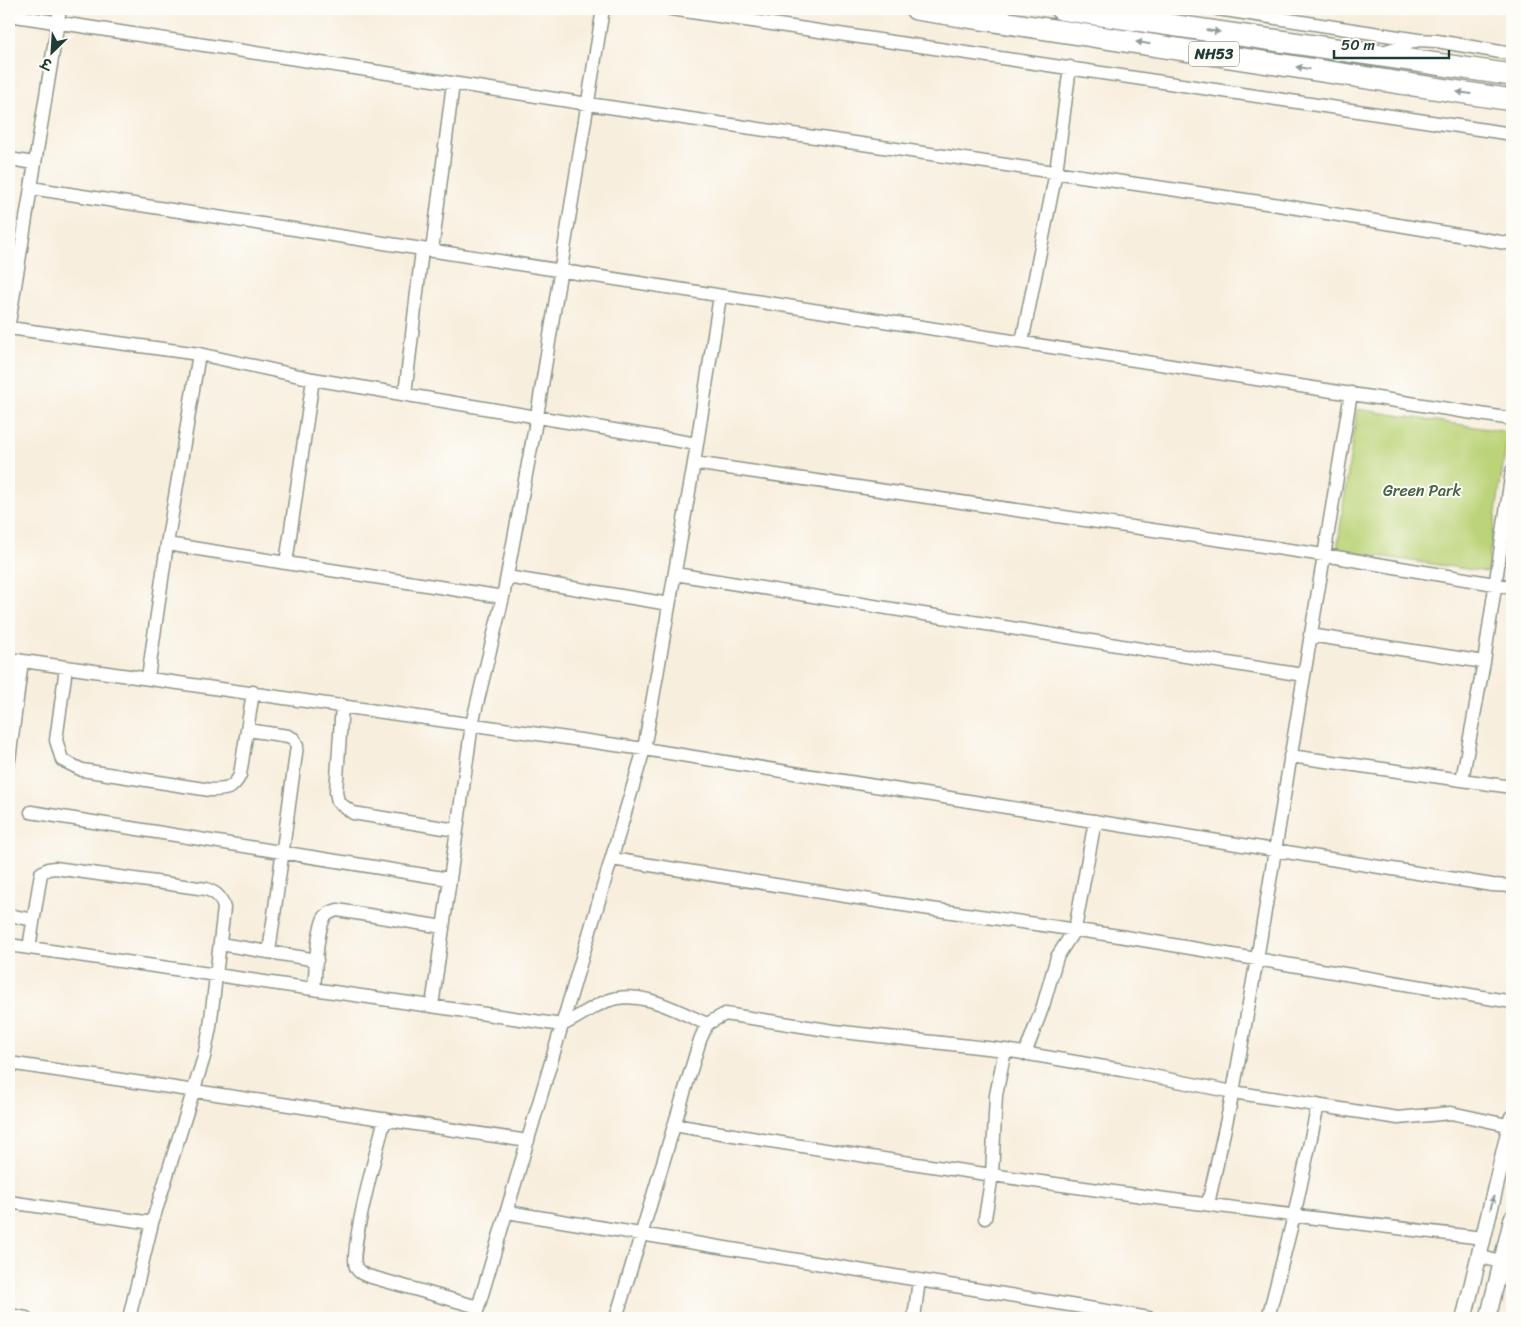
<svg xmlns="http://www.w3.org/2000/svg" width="1521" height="1327" viewBox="0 0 1521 1327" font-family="Sriracha,'Playpen Sans Deva',sans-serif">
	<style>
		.green { fill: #bcd479; stroke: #6e8856 }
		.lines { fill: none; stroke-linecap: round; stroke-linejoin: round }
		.minor-casing { stroke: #8c9688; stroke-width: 15 }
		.tertiary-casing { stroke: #8c9688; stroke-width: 18 }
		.trunk-casing { stroke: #8c9688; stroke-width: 24 }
		.minor { stroke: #fff; stroke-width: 12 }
		.tertiary { stroke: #fff; stroke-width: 15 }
		.trunk { stroke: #fff; stroke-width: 21 }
		.oneway { fill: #8f9e9a }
		.labels { text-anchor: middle; stroke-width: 4; stroke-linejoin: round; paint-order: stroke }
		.shield { fill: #fdfcf7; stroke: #62766e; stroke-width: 1 }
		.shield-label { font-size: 15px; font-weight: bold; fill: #1f3d34 }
		.park-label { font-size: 16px; fill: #466345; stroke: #fdfcf7 }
	</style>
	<rect width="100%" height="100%" fill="#fdfcf7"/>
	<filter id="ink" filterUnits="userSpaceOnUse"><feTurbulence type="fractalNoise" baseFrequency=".02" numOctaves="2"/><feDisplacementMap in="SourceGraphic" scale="10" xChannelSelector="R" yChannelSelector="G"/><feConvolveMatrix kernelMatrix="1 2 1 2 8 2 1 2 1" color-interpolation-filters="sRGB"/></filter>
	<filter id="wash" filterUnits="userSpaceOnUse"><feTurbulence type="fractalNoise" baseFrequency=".0096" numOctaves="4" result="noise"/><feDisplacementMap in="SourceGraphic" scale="20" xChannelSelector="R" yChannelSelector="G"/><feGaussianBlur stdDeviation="1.12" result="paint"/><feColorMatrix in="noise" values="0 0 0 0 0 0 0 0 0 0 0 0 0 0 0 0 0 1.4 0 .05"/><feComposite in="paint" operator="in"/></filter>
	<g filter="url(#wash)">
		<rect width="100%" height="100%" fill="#f8eedd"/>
		<path class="green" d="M1357,409L1508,432L1487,572L1337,550Z"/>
	</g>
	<g filter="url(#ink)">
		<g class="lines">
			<defs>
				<path id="minor" d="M671,9L1512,134
					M1218,9L1418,40
					M9,15L588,104L1273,204L1512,244
					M1381,53L1418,40L1437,41L1512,54
					M9,159L34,163
					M31,188L1512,419
					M432,251L453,83
					M9,323L60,9
					M9,328L199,354L313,379L697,444
					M1022,342L1056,172L1070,67
					M405,394L422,250
					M694,463L1324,555L1512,587
					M167,544L286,563L313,379
					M286,563L503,597
					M675,574L1303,675
					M507,577L669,604
					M1310,635L1484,662
					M9,659L644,749L1492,885L1512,886
					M66,668L56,740L62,760L82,770L210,790C225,790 233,790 240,775L253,692
					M148,678L167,544L199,354
					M342,705L336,792L338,802L353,813L456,830
					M247,730L288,736L294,739L297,746L269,952
					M1290,756L1512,787
					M9,760L22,661
					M1462,780L1484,662L1512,471
					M31,812L449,879
					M612,859L896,904L1119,936L1512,1002
					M9,915L33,920
					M220,944L317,960
					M9,945L562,1025C578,1018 591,1007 607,1001C639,988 677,1011 707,1024
					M29,948L41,873L48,869L55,868L206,889C217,893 221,897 224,908L210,1027L204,1057L152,1223L129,1318
					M314,989C316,969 316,936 324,918C327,913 332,912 337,910L443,927
					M432,1006L472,724L503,597L537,416L603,9
					M1025,1054L1043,1006L1057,957L1075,929L1095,821
					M9,1063L528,1141
					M385,1119C379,1141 348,1253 356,1267C358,1272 363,1274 368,1276L478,1307
					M674,1125C942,1171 1212,1207 1483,1238
					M9,1202L152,1223
					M1208,1204L1233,1092L1257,959L1351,393
					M507,1212L1149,1318
					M985,1218L992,1175L996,1095L1005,1050
					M1479,1256L1512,1266
					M9,1315L26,1318
					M475,1318L644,749L694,463L720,296
					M616,1318L700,1040L707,1024L725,1014L834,1031L1005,1050L1122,1070L1233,1092L1398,1118L1451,1113L1512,1126
					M914,1318L919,1280
					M1268,1318L1294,1216L1318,1105"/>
				<path id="tertiary" d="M1464,1318L1512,1118
					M1488,1318L1512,1218"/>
				<path id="trunk" d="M916,9L1512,100
					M1061,9L1512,75"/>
			</defs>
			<use href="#minor" class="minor-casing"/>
			<use href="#tertiary" class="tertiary-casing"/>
			<use href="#trunk" class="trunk-casing"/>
			<use href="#minor" class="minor"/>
			<use href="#tertiary" class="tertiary"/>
			<use href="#trunk" class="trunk"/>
		</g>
		<defs><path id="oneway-solid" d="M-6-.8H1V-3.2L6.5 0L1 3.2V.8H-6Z" transform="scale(1.25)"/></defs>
		<g class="oneway">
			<use href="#oneway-solid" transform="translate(1213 31) rotate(8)"/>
			<use href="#oneway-solid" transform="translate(1143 43) rotate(-171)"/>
			<use href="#oneway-solid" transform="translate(1303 68) rotate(-171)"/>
			<use href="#oneway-solid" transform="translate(1464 93) rotate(-172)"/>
			<use href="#oneway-solid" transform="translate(1492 1203) rotate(-76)"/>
		</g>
	</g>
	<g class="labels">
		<rect class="shield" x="1189" y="41.5" width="50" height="25" rx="4"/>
		<g class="shield-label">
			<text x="1214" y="59">NH53</text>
		</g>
		<g class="park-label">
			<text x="1422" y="496">Green Park</text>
		</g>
	</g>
	<rect width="1521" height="1327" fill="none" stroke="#fdfcf7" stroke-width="30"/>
	<g transform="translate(52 52) rotate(205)" stroke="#fdfcf7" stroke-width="4" paint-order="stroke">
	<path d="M0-4L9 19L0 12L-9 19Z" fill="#1f3d34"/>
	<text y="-8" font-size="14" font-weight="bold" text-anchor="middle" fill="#1f3d34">उ</text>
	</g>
	<path d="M1334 50v8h115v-8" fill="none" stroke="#1f3d34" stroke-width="2.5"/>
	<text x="1341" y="50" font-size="15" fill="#1f3d34" stroke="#fdfcf7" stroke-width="4" paint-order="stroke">50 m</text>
</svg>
